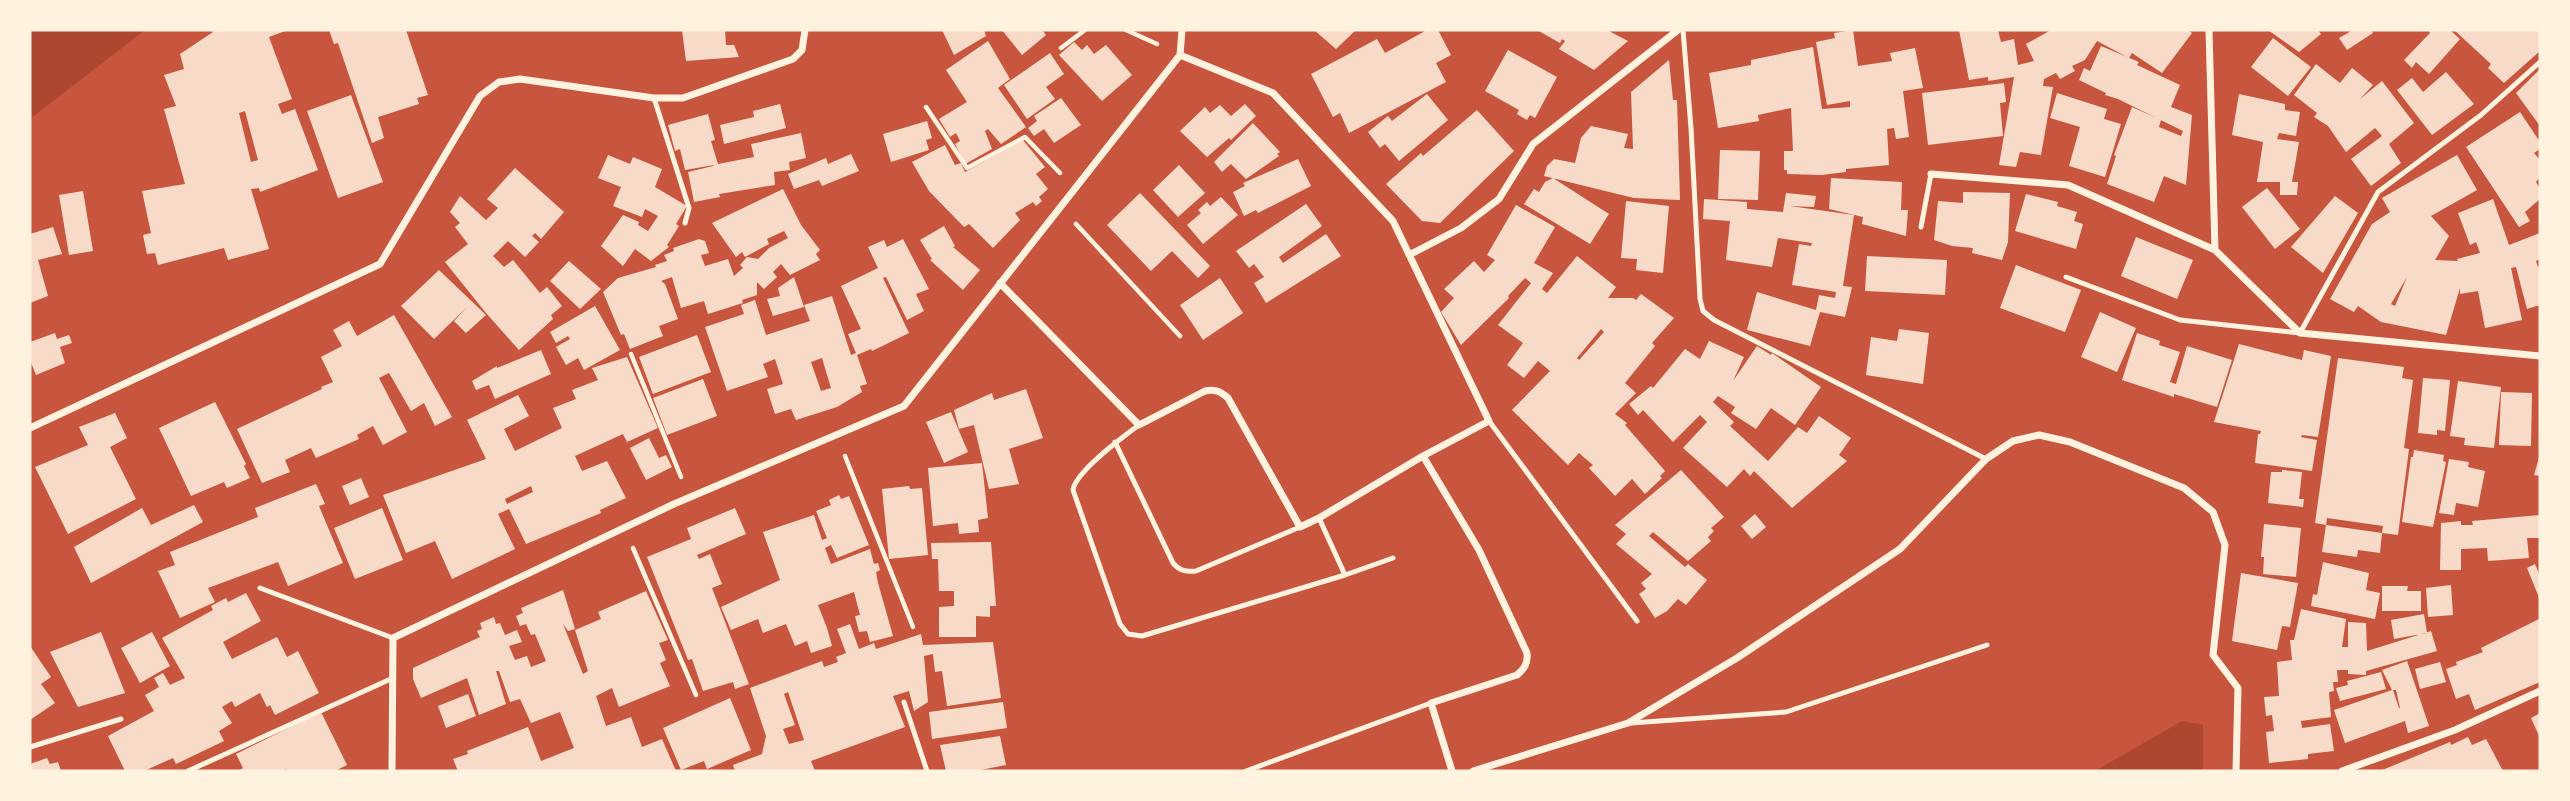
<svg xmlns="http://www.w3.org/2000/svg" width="2570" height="801" viewBox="0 0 2570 801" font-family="'Golos Text',sans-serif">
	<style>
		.green { fill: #ae4732 }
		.building { fill: #f7dbc8; fill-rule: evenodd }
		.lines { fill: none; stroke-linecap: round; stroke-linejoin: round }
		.path { stroke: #fff3e0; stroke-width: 4.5 }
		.service { stroke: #fff3e0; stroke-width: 5 }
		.minor { stroke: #fff3e0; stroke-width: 7 }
	</style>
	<rect width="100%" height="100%" fill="#c8553d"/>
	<path class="green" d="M30,30H145L30,119Z
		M2182,721L2203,725V771H2095Z"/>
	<path class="building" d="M212,30H288L269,37L292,99L278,104L282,114L295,109L318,170L260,192L259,188L251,189L269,249L228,260L224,248L158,265L155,253L147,254L143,235L151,233L142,191L185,184L164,109L176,106L164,75L184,69L180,54L213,32ZM245,111L258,160L251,162L239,113Z
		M329,30H406L428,95L417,98L419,104L378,117L384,138L372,143L338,43L334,44Z
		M682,30H725L726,45H734L739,57L686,61Z
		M942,30H984L986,36L954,55Z
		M1002,30H1042L1046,35L1022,55Z
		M1314,30H1356L1336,49Z
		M1427,30H1438L1451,55L1436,63L1446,82L1349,133L1340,113L1333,117L1311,74L1377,39L1385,53Z
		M1537,30H1607L1628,41L1594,70L1559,49L1565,41L1562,39L1560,43Z
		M1853,30L1858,66L1892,61L1890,53L1915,48L1923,88L1903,91L1909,137L1896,139L1894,128L1887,129L1889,165L1846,169V172L1821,175L1787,174V170H1784V151H1793L1791,108L1758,115L1759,121L1718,128L1709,73L1751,65V60L1813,47L1822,109L1850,107V101L1827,105L1816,42L1835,38L1834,33Z
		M1959,30H1998L2001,42L2014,39L2018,65L2034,61L2026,44L2051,30H2188L2192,33L2162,73L2132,53L2129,58L2097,41L2085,60L2072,66L2075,71L2060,79L2056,73L2044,79L2043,86L2053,87L2041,155L2020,152L2016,167L1999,165L2014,77L1988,81V77L1969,80Z
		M2268,30H2318L2321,34L2299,52Z
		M2353,30H2371L2373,33L2347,50L2339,38Z
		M2428,30H2450L2460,39L2429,74L2416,62L2412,68L2404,60L2430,33Z
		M2454,30H2540V51L2504,83L2488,68L2491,64Z
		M2273,38L2311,67L2288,96L2251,67Z
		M988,41L1010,79L998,88L1026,127L1001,144L988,129L985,131L992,149L965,164L955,144L960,141L956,133L950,137L939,119L967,102L946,70Z
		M1074,42L1082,50L1087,45L1094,54L1106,45L1132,75L1102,101L1059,55Z
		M2101,46L2139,62L2137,65L2180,85L2171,107L2192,115L2186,185L2164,176L2154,202L2107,184L2116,156L2114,155L2132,107L2161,120L2159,127L2181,136L2183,131L2118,99L2105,95L2106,93L2079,80L2084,68L2090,71Z
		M1508,50L1557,77L1535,118L1530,115L1527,120L1517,114L1519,110L1485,91Z
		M1050,53L1064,74L1046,87L1055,99L1027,119L1004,85Z
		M1669,60L1673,100H1677L1680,200L1634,198L1544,176L1547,166L1554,159L1575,163L1581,138L1591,126L1628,134L1624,148L1633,149L1631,92Z
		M2316,64L2340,83L2352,68L2373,85L2360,99L2382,81L2414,123L2389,144L2401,163L2371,186L2351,159L2382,136L2375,128L2346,152L2328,126L2314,117L2317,113L2294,95Z
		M2540,69V126L2516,93Z
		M2446,72L2474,104L2432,135L2397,90L2412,78L2423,92Z
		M2004,83L2006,102L2000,103L2003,136L1928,145L1922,93Z
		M2057,93L2107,109L2104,119L2121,124L2105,177L2069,166L2080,127L2050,118Z
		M1427,94L1448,120L1399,161L1385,144L1380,148L1368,132L1388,116L1392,121Z
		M2239,94L2285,104V110L2300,112L2296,136L2279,133L2277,139L2299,142L2292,182H2298L2297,195H2280V182H2257L2263,142L2232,135Z
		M351,95L383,182L338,198L307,111Z
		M1061,98L1081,125L1054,143L1044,129L1034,136L1028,128L1037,121L1034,116Z
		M780,104L786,128L724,144L720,125L754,117L753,111Z
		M1245,104L1256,116L1231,140L1229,138L1207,157L1180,131L1205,107L1210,113L1220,105L1231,116Z
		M1477,110L1514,151L1440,223L1422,221L1386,184L1421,153L1423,156Z
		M2520,112L2540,142V149L2534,153L2540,160V177L2536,182L2540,189V199L2525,212L2530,221L2519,227L2466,147Z
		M708,114L715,140L711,141L718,164L754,157L751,144L801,133L806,158L789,162L790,170L774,172L775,185L719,194L720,197L694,202L688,172L713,166L714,165L685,170L680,149L675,151L668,125Z
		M927,121L932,138L926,140L929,150L891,162L883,134Z
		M1253,123L1280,152L1277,154L1279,156L1246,179L1231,164L1222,172L1214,162Z
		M1023,140L1045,167L1036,174L1048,189L1039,197L1042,201L1036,206L1033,202L1015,213L1020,220L993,248L969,224L964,227L929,191L912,162L945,145L955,165L961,163L965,172Z
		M1720,150L1760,151L1758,200L1718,199Z
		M851,154L859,171L822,186L819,180L794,189L788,174L826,158L828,164Z
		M608,155L630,164L633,157L662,169L655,187L687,206L676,224L679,226L667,245L669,247L651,261L635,249L623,266L601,246L623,215L639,222L638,225L648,231L658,216L645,209L642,217L613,206L621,187L598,178Z
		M2457,155L2477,190L2431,216L2449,236L2435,260L2458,261L2457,259L2480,253L2476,242L2470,245L2458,213L2493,199L2509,245L2540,233V259L2536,261L2538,267L2540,266V305L2527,309L2516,267L2511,268L2522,320L2485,328L2478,291L2460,294V288L2446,335L2381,322L2358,306L2354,312L2330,299L2372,224L2390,212L2382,198ZM2407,277L2395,306L2391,304Z
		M1298,159L1311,186L1258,213L1256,210L1244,216L1233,192L1245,186L1243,183Z
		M1179,165L1205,193L1178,217L1153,190Z
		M515,168L564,212L541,239L535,233L532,236L539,242L525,257L508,241L493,256L504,267L513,260L540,293L547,287L562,306L551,315L553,319L519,350L486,313L445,262L468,244L455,227L460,223L450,212L460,196L486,220L498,208L487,199Z
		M1553,178L1609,214L1590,244L1524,204L1534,189L1539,192L1545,182Z
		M1831,178L1902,182L1901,210H1908L1906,236L1862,224L1863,217L1829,209Z
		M2267,188L2300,229L2275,249L2242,207Z
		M783,189L801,225L820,250L816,254L820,260L790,275L781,264L773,272L777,277L764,289L757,282V295L742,300L743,303L708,314L704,301L681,308L672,277L661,281L665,284L678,319L659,326L663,336L630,349L624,334L621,335L603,292L618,278L656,267L655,265L667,261L664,255L674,251L673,248L699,239L705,241L709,253L701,255L705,266L728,259L734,276L743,268L740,265L747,257L758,259L769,248L788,238L784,231L767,239L769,244L745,257L742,252L736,257L712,223Z
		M83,191L93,251L69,255L59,195Z
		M1963,192L2010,193L2008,242L2002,260L1972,253L1973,248L1952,246L1934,240L1938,201L1963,203Z
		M1140,193L1210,266L1198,278L1172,251L1151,271L1107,225Z
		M1786,193L1816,196L1814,207L1790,206L1854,215L1843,286L1852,287L1845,317L1820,312L1810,346L1747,330L1757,292L1816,310L1819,295L1835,298L1836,292L1792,285L1799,244L1811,246L1812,243L1778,238L1772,267L1726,260L1730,221L1703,219L1704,199L1747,202V209L1783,212Z
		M2026,194L2058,202L2057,206L2077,212L2074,221L2083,224L2076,249L2015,231Z
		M2335,196L2358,213L2323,273L2291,247Z
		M1221,197L1238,215L1203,244L1187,225L1201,213L1198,210L1207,202L1210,206Z
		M1626,201L1669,206L1663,273L1636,270L1637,259L1621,258Z
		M1306,204L1322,226L1279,257L1283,263L1326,234L1341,256L1266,303L1254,283L1264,277L1254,264L1249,268L1236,251Z
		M1516,205L1555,227L1534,263L1553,273L1542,289L1547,293L1577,256L1616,287L1608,298H1633L1636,300L1641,294L1674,318L1652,343L1655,346L1625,383L1636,393L1615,414L1627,423L1625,425L1665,471L1660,476L1662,478L1645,494L1632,479L1615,496L1589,468L1593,465L1579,453L1568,465L1512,410L1550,371L1538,361L1524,378L1507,365L1523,343L1498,325L1531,283L1525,278L1508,296L1509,298L1461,345L1441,312L1454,298L1444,289L1474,261L1484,272L1495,260L1487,255ZM1601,329L1604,332L1579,360L1577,358Z
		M944,226L955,246L953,247L980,270L963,290L930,260L932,259L920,240Z
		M53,227L62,254L38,260L48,296L30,303V234Z
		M2136,237L2193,260L2177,299L2121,276Z
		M903,239L929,289L916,294L924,311L907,320L886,277L883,278L909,333L872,351L871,349L857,355L867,384L860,386L862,392L837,407L796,420L791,409L775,414L767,389L783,384L775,359L763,364L768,377L727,391L705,327L744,314L741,305L755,300L766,335L810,321L804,305L832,296L851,355L856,353L848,334L861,329L841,286L878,268L868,247L884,240L887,247ZM822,358L831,388L821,391L811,362Z
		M1867,256L1947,260L1945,295L1865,291Z
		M569,261L601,289L580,309L550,281Z
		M2016,265L2081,290L2065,332L2000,308Z
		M439,270L486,315L466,333L454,321L467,307L434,339L401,306Z
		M794,277L804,307L773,316L767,299L780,296L778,288Z
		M1220,278L1243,313L1203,340L1180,305Z
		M595,306L620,350L584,370L578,358L566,365L556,347L570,339L568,336L556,343L550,332Z
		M2100,312L2136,328L2117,372L2081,357Z
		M394,315L452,417L435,426L424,403L411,411L389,373L379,378L407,432L383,445L373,426L357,435L359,439L316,458L311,448L285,460L290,472L262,483L237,429L322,389L321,387L333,382L321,357L342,346L333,330L349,321L357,336Z
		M1899,329L1929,333L1923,384L1866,375L1871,337L1897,341Z
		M55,333L57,339L69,335L72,343L60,347L65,363L36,375L30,360V342Z
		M2137,333L2160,341L2159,345L2180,352L2170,382L2176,384L2187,346L2232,360L2217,407L2174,394V397L2122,380Z
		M697,335L711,372L653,394L639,357Z
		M1709,341L1744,357L1733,381L1757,346L1771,355L1772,353L1821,387L1795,425L1771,408L1756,429L1731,413L1735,407L1718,396L1713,402L1734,422L1730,426L1768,461L1798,427L1807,433L1819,416L1851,438L1839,455L1847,461L1792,508L1754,471L1750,476L1744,469L1727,487L1683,448L1707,422L1700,415L1673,442L1643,410L1638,415L1629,404L1651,386L1653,388L1685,349L1700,359Z
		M2239,344L2302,360L2304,350L2331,356L2318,437L2302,435L2301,437L2317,440L2312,471L2255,463L2258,434H2260L2261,431L2214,422Z
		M541,350L551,374L495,399L489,385L476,390L472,381L497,366V368Z
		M627,357L658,428L627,442L623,434L575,456L582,471L607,461L626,498L600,510L601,513L526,544L509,509L498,514L515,549L452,579L435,541L406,553L383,495L486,459L467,420L518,395L529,416L504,429L515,451L562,428L553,408L576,399L572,390L598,380L592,368ZM531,486L533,492L507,504L505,499Z
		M2338,358L2404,367L2402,378L2413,380L2404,448L2409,449L2398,535L2382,533L2383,526L2327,518L2326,525L2315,523Z
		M2423,378L2450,380L2445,431L2437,430V435L2418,433Z
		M703,379L717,416L667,435L653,398Z
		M2458,381L2501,387L2494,448L2464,445L2465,438L2450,436Z
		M1026,389L1043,438L1009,449L1019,484L989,489L974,425L959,429L954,410L992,393L994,400Z
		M2501,392L2532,393L2531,446L2499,445Z
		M215,402L246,464L244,466L250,478L227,488L224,482L191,496L159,428Z
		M951,412L968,452L944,463L926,422Z
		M115,413L127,438L110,447L136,499L68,534L35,467L88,445L79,427Z
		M649,438L659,458L666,455L672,467L646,480L630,448Z
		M2414,450L2444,455L2443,461L2446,462L2433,527L2402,522L2411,457H2413Z
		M2540,454V476L2534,475Z
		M2449,459L2469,462L2468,467L2485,471L2478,507L2456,503L2454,515L2439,513Z
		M982,463L988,518L978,520L979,532L959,534L958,523L933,526L928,468Z
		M1681,470L1724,517L1711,528L1714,531L1708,537L1711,541L1688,561L1653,532L1649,536L1685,567L1688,564L1707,580L1686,605L1678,599L1667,611L1655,618L1639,594L1646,589L1641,583L1652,574L1616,544L1626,534L1615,525Z
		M2282,470L2302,472L2299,499H2304L2303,507L2268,503L2271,472H2282Z
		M361,478L369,497L350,505L342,486Z
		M316,484L325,504L319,506L343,563L288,586L278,562L208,588L215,602L180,618L158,571L175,565L170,552L258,517L255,508Z
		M909,486L910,489L922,488L928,555L889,559L882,489Z
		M839,495L841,499L849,496L869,545L837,558L831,545L825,548L831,564L870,549L874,564L878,563L880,570L876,572L878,583L893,636L870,642L867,631L859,632L855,616L860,615L854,592L818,605L827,628L832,646L811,653L807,641L795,646L786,624L763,633L758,619L731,630L721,607L780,580L763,532L814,515L822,540L827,538L816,511L831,505L829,500Z
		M194,505L203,522L91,583L74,547L142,508L151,525Z
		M382,508L403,560L355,579L334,528Z
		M735,508L746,534L697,555L699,559L710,554L722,584L712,588L749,684L735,689L733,682L703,691L692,659L688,660L647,557L691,539L687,528Z
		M1755,514L1766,527L1752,539L1741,526Z
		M2540,515V538H2527L2529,558L2488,561L2487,548L2461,549V570H2440L2441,523L2461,521V525H2473L2472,521Z
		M2264,524L2301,528L2296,577L2263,574L2264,557H2261Z
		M2326,525L2382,533L2380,553L2358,550L2357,557L2322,552Z
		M991,542L996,606H990V617L976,616V637H939V607L954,606V591H939L938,559H932L931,543Z
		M2323,562L2369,573L2366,590L2380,593L2375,619L2311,606L2313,594L2317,595Z
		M2535,564L2540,576V600L2527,568Z
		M2241,573L2298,583L2290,627L2282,626L2277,650L2232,641Z
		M2451,585L2453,615L2428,617L2426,588Z
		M2382,586H2408L2407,591H2421V611H2382Z
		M563,590L575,629L568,631L563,624L583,674L588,671L575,630L601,619L598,612L646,591L668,640L659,643L666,660L660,663L670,686L619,707L612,688L596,696L606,726L631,717L642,747L662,739L676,771H458L453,759L468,754L467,751L528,727L541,761L574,748L560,712L531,723L520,699L510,702L499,671H496L506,704L479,715L467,678L421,698L413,679V668L480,637L477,631L482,629L480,623L494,617L496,624L500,623L505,635L517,630L522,642L509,646L515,660L527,656L531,667L546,661L535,634L531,635L526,624L520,626L516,616L523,613L521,608Z
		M246,593L261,621L223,642L232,659L277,637L287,657L298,651L319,693L275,715L270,705L267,707L260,693L235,707L232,701L222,707L232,723L219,731L224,741L176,764L173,758L144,771H125L108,736L154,711L145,695L159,687L154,678L163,673L170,685L185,678L162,638L213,610L211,606L226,598L228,602Z
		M2301,609L2346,619L2342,647H2348V622L2366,623L2367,651L2431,631L2437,651L2366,671V675L2348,674V670H2337L2338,682H2333L2334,691L2329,692L2331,717L2301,721L2302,728L2330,724L2334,751L2308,754V759L2269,763L2266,732L2274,731L2272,715L2266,716L2264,697L2279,696L2277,662L2292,660L2290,640H2294Z
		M2424,614L2427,633L2394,639L2391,620Z
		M2539,619L2540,682L2475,710L2469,694L2456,699L2446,669L2457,665L2456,662L2483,652L2481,648Z
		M850,624L859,649L874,643L876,649L921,634L923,645L993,642L1001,698L947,706L942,671L935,672L933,654L924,656L928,702L914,711L909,691L893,696L905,727L811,761L815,771H735L733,765L762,754L766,736L750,688L822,661L824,667L838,662L836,657L846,653L837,629ZM788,692L804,740L789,744L783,729L795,725L784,694Z
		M101,632L125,693L78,707L50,652Z
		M152,632L170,666L140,683L121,648Z
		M30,646L51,677L41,684L55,703L30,720Z
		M2407,661L2429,726L2408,733L2405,721L2345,743L2334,710L2392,690L2382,670ZM2393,690H2396L2400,708H2399Z
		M2440,662L2446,682L2420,689L2415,669Z
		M2381,672L2386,689L2340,701L2336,688L2348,685L2347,681Z
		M468,694L476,716L446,728L438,706Z
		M730,698L751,750L707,769L704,761L681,770L663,728Z
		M1003,702L1007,728L932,739L929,712Z
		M321,712L347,765L335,771H287L286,769L281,771H238L243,768L236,754Z
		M2540,713V738L2531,718Z
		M1000,736L1006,765L975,771H946L940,745Z
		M2468,737L2472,745L2486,739L2503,771H2380L2450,742L2451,745Z
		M47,758L50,764L58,762L61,771H30V764Z"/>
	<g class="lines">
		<path class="path" d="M1126,30L1157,44
			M1061,48L1085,30
			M926,107L967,168L1025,137L1060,173
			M1076,224L1180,336
			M631,354L681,477
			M845,456L913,627
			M633,548L696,695"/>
		<path class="service" d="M1683,30L1691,128L1700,299L1703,311L1714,320L1986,459
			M654,98L689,208L685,223
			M1921,227L1931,174
			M2066,277L2180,320L2300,333L2378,192L2481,115L2540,62
			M1489,421L1637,621
			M1139,425C1123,437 1076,471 1073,490L1120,624L1128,634L1142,636L1345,575L1393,558
			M1115,442L1173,563C1180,571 1186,572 1196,571L1300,527
			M1319,518L1345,575
			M260,588L393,638
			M904,702L927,771
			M1631,723L1786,712L1987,645
			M30,747L121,719
			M188,771L393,678
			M1246,771L1431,703"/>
		<path class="minor" d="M2209,30L2215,250
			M1180,55L1273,93L1393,221L1489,421L1423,456
			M1931,174L2068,185L2215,250L2300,333L2540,356
			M1409,255L1461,228L1499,199L1533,144L1678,30
			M1000,283L1139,425L1205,391C1215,389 1220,391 1228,398L1300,527L1319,518L1423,456L1479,550L1527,653C1528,663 1525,668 1517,675L1431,703L1452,771
			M30,428L380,264L480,96L499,82L520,79L654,98H683L793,59L802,50L805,30
			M392,771L393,638L674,504L904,406L1180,55L1182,30
			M1473,771L1628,723L1737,658L1900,549L1986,459L2013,441L2039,435L2070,442L2184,488L2213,512L2225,545L2213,655L2238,688L2236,771
			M2342,771L2455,730L2540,691"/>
	</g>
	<rect width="2570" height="801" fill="none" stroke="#fff3e0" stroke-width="63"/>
</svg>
